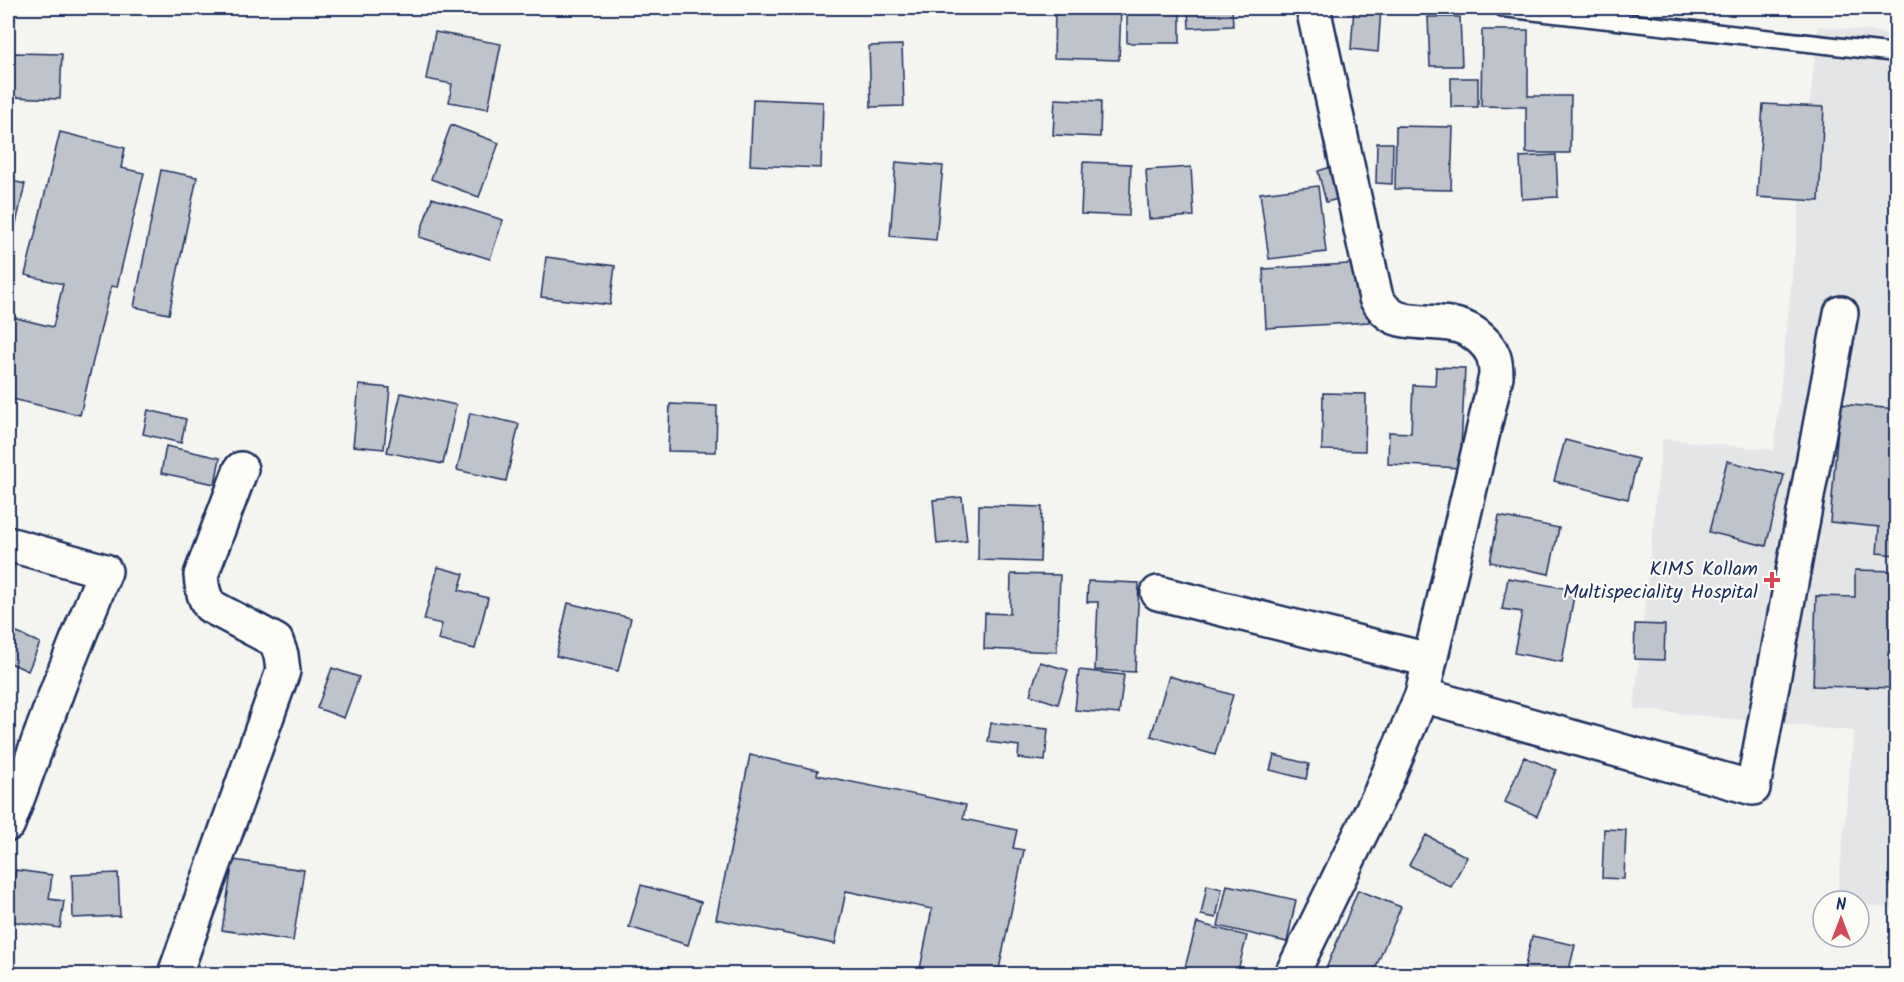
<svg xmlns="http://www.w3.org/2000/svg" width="1904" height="982" viewBox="0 0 1904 982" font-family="Kalam,sans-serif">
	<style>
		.built { fill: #e4e5e6 }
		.building { fill: #bfc3cc; stroke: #1b2f5e; stroke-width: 1.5 }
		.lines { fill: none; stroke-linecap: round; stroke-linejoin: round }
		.service-casing { stroke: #1b2f5e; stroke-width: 21 }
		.minor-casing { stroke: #1b2f5e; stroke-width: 38 }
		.service { stroke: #fdfcf7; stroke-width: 16 }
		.minor { stroke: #fdfcf7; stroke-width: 33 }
		.poi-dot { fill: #d1495b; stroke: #fdfcf7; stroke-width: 2 }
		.labels { text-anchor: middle; stroke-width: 4.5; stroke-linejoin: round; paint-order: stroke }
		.poi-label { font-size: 20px; fill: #1b2f5e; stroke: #fdfcf7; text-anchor: end }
	</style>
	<rect width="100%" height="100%" fill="#f4f4f1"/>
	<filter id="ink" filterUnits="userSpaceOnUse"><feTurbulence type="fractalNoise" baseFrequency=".0167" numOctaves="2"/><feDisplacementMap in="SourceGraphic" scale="12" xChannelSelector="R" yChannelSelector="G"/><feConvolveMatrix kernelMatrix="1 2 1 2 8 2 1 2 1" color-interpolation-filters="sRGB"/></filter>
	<g filter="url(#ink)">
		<path class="built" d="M1818,26L1896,34V908L1859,905V901H1837L1854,731L1634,709L1662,439L1774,450Z"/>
		<path class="building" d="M1055,8H1121L1119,60L1054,58Z
			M1127,8H1180V43H1127Z
			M1188,8H1232L1233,26L1189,28Z
			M1354,8H1381L1378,52L1351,49Z
			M1428,17H1460L1462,66H1430Z
			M1482,30H1528V96H1571L1570,153H1526V107L1481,106Z
			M435,32L501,44L488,109L449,102L452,84L426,79Z
			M902,45L904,106L871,107L869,46Z
			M14,53L62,54L60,99L12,97Z
			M1451,78H1478V107H1451Z
			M753,99L823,102L821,168L750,165Z
			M1055,99L1101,101L1100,137L1053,135Z
			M1763,104L1824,107L1819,201L1757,197Z
			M451,125L499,143L479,197L431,179Z
			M1396,126L1453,127L1451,190L1395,189Z
			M60,132L125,148L121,168L144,173L117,287L111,286L80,415L8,398V316L53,327L63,284L25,275Z
			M1377,143H1393L1392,184L1376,183Z
			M1556,155L1558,197L1522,199L1520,157Z
			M896,162L943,166L936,240L890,236Z
			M1083,162L1131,164L1129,216L1081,214Z
			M1334,166L1342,198L1326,202L1318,171Z
			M1191,167L1194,216L1149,219L1146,170Z
			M161,170L197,177L169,314L134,307Z
			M8,180L25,184L8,259Z
			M1318,186L1326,252L1269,259L1260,193Z
			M432,198L503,220L490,259L419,237Z
			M546,257L615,266L610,305L541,297Z
			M1365,263L1369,322L1266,328L1263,269Z
			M1436,367L1465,368L1460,468L1388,464L1389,432L1411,433L1413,385L1435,386Z
			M359,385L390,388L384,449L353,446Z
			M401,393L456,405L443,464L387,452Z
			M1323,393L1366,394L1365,451L1322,450Z
			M670,404L717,406L716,452L668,451Z
			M1840,404L1896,409V555L1877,553L1879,527L1830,522Z
			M148,410L186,419L181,443L143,434Z
			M470,413L519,424L506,481L457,470Z
			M1565,440L1638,459L1628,499L1554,481Z
			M166,446L220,458L215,484L161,473Z
			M1727,461L1784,475L1766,546L1709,532Z
			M962,497L967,541L937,544L933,500Z
			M979,505L1042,507L1040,562L978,560Z
			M1499,516L1559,528L1549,574L1490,562Z
			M438,567L464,574L459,590L488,598L475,649L438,640L442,624L424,620Z
			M1855,570L1896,571L1894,640H1896V688L1813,686L1816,596L1855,597Z
			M1011,574L1060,575L1057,652L984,649L985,613L1010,614Z
			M1508,578L1575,590L1562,662L1514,653L1522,612L1502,609Z
			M1088,581L1139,583L1135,672L1095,670L1098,602H1087Z
			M568,603L631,618L618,671L556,656Z
			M1635,624L1665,625L1664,660L1634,659Z
			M8,629L40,643L28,671L8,662Z
			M1040,662L1068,670L1058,704L1030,695Z
			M332,668L359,677L344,718L317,708Z
			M1079,670L1124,675L1119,714L1075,710Z
			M1169,676L1233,695L1215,755L1151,736Z
			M991,723L1048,729L1045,761L1018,758L1019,746L988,742Z
			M750,755L818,770L817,775L966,805L963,819L1017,830L1013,848L1024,850L998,974H919L932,909L846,891L835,944L716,919Z
			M1274,755L1309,764L1306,779L1270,770Z
			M1524,757L1556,770L1537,816L1505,802Z
			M1604,829L1626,830L1624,879L1602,878Z
			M1426,835L1467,857L1451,887L1409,865Z
			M233,860L304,870L293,941L222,930Z
			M16,870L52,875L49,899L64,901L60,928L9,921Z
			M118,873L120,916L73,918L72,875Z
			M641,885L701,902L688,945L629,927Z
			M1207,885L1222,889L1216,918L1201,915Z
			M1227,885L1296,900L1287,942L1218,926Z
			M1358,890L1401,907L1373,974H1324Z
			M1197,923L1247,936L1237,974H1197L1184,971Z
			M1532,936L1575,945L1568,974H1523Z"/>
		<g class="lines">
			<defs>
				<path id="service" d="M1503,8L1896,53"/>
				<path id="minor" d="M8,544L105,571L60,683L8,824
					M1158,593L1429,660
					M1422,695L1753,788L1841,313
					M175,974L283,671L281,655L276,641L210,606C203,596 202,586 201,575L241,469
					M1292,974L1381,792L1422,695L1496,376C1496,360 1494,351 1481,339C1457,316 1428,326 1400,319C1388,316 1382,307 1376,298L1313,8"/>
			</defs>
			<use href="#service" class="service-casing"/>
			<use href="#minor" class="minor-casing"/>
			<use href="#service" class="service"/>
			<use href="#minor" class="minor"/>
		</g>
	</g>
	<path class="poi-dot" d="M1769 571h6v6h6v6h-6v6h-6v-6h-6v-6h6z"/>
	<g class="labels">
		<g class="poi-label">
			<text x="1758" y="575">KIMS Kollam<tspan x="1758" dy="23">Multispeciality Hospital</tspan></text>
		</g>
	</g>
	<rect width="1904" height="982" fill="none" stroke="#fdfcf7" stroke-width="30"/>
	<rect x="15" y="15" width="1874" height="952" fill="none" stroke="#1b2f5e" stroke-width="2" filter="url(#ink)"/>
	<g transform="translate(1841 919)"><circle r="28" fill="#fdfcf7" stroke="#a3aaba" stroke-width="1.5"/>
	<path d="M0-4.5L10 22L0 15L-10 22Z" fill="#d1495b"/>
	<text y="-9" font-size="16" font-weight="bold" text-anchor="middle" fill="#1b2f5e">N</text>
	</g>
</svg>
